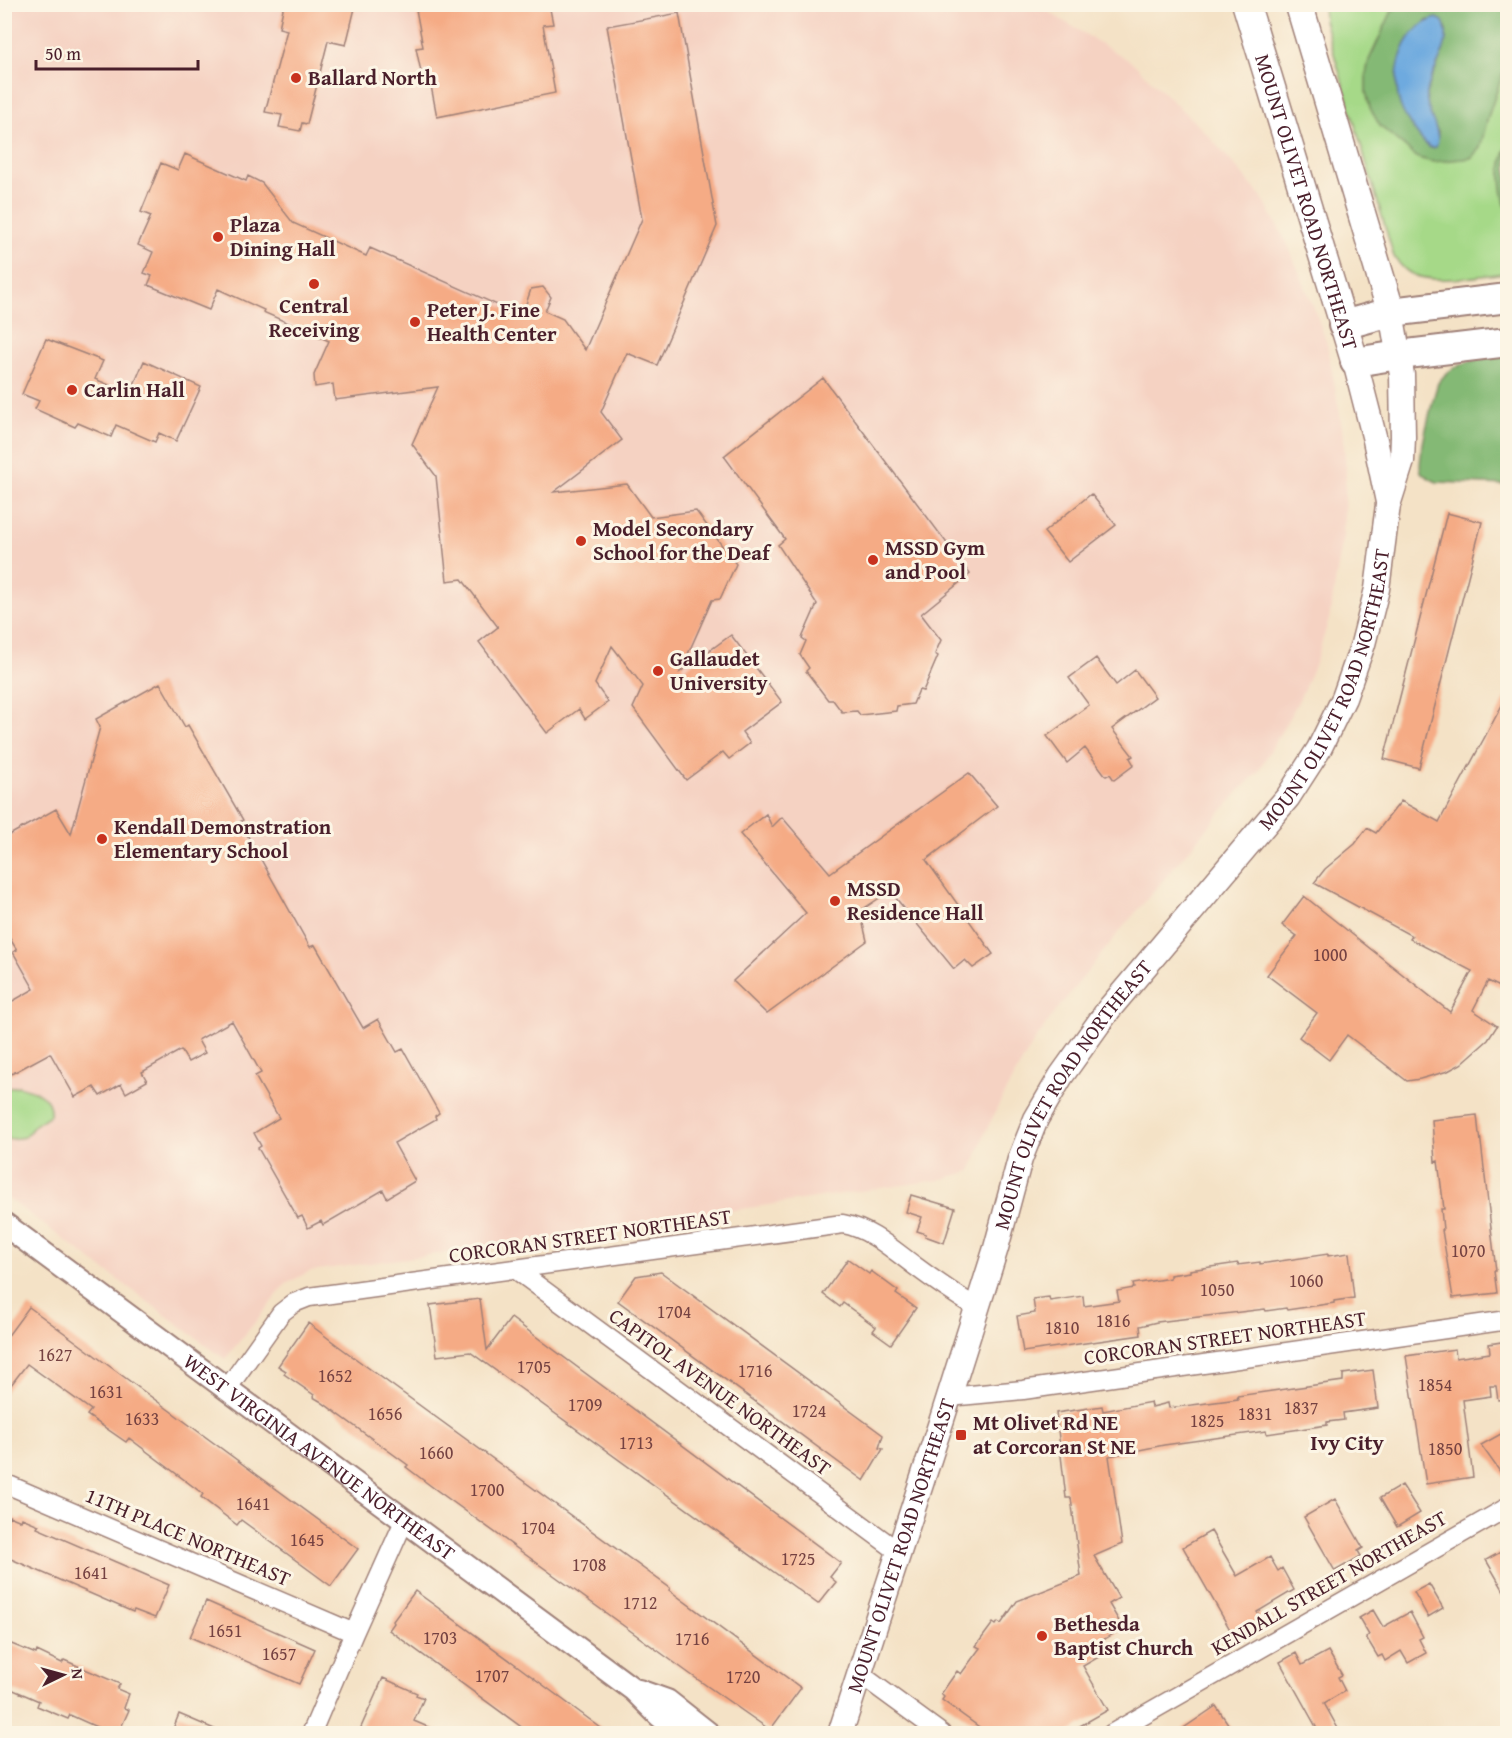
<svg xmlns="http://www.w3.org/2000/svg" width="1512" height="1738" viewBox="0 0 1512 1738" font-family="'Gentium Book Plus',serif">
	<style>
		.built { fill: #f5d2c2 }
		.green { fill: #a6d988; stroke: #787c5a; stroke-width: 1.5 }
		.forest { fill: #84b974; stroke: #676c50; stroke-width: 1.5; fill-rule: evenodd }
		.water { fill: #6eaadf; stroke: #5c6485; stroke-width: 1.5 }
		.building { fill: #f5ab85 }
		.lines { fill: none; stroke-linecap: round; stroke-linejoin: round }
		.minor-casing { stroke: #9f8078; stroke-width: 21 }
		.tertiary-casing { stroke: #9f8078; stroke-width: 26 }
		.secondary-casing { stroke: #9f8078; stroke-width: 27 }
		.primary-casing { stroke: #9f8078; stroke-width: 30 }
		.trunk-casing { stroke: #9f8078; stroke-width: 32 }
		.minor { stroke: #fff; stroke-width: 18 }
		.tertiary { stroke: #fff; stroke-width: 22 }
		.secondary { stroke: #fff; stroke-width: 24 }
		.primary { stroke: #fff; stroke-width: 27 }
		.trunk { stroke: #fff; stroke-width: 28 }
		.poi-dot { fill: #c8321e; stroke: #fcf5e5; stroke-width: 2 }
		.labels { text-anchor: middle; stroke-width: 6; stroke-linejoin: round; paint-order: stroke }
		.number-label { font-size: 18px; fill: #754242 }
		.poi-label { font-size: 21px; font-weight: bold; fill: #4a1f2b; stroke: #fcf5e5; text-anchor: start }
		.street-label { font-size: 21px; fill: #4a1f2b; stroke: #fcf5e5 }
		.neighbourhood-label { font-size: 22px; font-weight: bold; fill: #4a1f2b; stroke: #fcf5e5 }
	</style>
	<rect width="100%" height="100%" fill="#fcf5e5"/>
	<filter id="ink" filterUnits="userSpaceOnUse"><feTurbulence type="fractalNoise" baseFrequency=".0167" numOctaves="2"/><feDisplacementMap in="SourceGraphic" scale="12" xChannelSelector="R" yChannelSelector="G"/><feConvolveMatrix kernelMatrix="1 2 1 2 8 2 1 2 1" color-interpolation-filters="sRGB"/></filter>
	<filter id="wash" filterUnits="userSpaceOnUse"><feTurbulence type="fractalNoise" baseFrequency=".008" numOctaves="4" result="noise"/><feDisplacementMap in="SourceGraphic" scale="24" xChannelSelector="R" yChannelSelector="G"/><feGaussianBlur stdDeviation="1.35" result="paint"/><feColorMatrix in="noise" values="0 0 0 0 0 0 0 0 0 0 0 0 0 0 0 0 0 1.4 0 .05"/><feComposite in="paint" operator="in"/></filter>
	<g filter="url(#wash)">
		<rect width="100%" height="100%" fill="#f4e2c6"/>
		<path class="built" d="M5,5H1037L1133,63L1208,135L1261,196L1287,243L1314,308L1327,344L1342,427L1346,467L1343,537L1329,619L1316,661L1298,702L1258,772L1239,791L1119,932L1053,1015L1033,1043L1003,1096L985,1133L971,1171L939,1180L867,1190L513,1244L310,1271L286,1284L225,1359L5,1196Z"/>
		<path class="green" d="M1323,5H1507L1508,147C1496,169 1503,189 1507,211C1510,227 1507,255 1507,273C1482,275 1432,286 1410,273C1403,269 1399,263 1394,257L1324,20Z
			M18,1086C34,1090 52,1095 50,1115L35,1125L25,1137L5,1140V1089Z"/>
		<path class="forest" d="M1398,5H1498L1504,10L1508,17L1506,64L1488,117L1480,148L1471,158L1433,162L1418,158L1380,126L1370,108L1366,92V74L1369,60L1392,11ZM1428,20L1446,27C1449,68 1407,87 1438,132L1436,147L1431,148L1427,145L1410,38Z
			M1507,147V212C1501,191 1497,167 1507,147Z
			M1507,355V485L1437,482C1432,480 1425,476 1421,472C1416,463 1434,395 1438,383C1455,359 1481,359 1507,355Z"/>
		<path class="water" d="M1437,18L1443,21C1455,46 1430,69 1427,93C1424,113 1444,132 1436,147L1431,148C1424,144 1420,138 1415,131C1411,125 1406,118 1403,112C1388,81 1401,26 1437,18Z"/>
		<g id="blocks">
			<path class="building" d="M284,4H356L346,45L328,41L307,124L302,123L300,131L279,127L282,115L265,112L287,30L279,28Z
				M415,4H549L553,24L543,25L555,93L437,117L428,70L421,72L416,48L423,47Z
				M679,13L717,226L657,365L627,353L601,412L622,440L554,492L627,484L651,517L696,511L736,564L720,599L712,600L680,672L731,635L782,702L742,732L750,743L729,759L723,752L686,780L633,708L643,686L612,646L595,684L608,702L585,719L579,709L547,733L479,642L498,627L462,579L447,581L436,476L412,444L438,387L335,400L333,384L315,387L314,375L329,341L263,312L264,310L218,289L209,310L148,285L152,276L144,273L153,252L138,245L151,216L141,212L161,163L178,170L185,154L246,181L248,176L262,183L293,223L366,256L370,248L522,316L531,289L543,287L551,297L545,311L563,319L585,350L642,219L607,26Z
				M46,339L103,361L95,379L130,394L144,361L201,387L176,441L159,433L155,442L116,425L111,437L78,423L75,427L35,409L39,401L22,394Z
				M823,378L970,574L921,614L941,640L935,654L938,656L923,691L919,690L913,704L897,706L896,711L860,715L857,711L842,712L833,700H828L806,671L809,668L800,655L806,641L802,638L817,604L778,545L785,539L724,456Z
				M1091,494L1116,525L1068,562L1044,532Z
				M1447,513L1482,522L1419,768L1384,759Z
				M1096,658L1116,685L1135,670L1155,697L1112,729L1133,756L1130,758L1134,765L1114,780L1110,774L1106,776L1085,748L1067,763L1047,736L1089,705L1069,678Z
				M160,683L185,727L188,725L243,820L240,822L310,947L315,945L363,1028L378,1019L397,1052L403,1049L439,1113L435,1116L436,1119L394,1143L415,1181L387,1198L383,1190L323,1225L321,1221L308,1228L302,1216L298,1218L258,1148L261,1146L254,1133L279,1118L255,1076L261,1073L232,1021L198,1040L205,1053L188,1062L181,1050L142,1072L147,1081L126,1093L121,1084L100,1096L94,1087L75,1097L50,1053L4,1078V1006L34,989L13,952L17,950L4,929V838L56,809L71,834L100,727L96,719Z
				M1508,694V991L1488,981L1473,1010L1497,1026L1488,1040L1461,1064L1448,1071L1420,1079L1407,1081L1347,1035L1329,1060L1299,1037L1317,1013L1267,975L1297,936L1282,925L1304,896L1450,1012L1472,971L1410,939L1412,936L1314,883L1325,869L1355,844L1367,828L1376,833L1401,801L1439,822Z
				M969,773L997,806L926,860L993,954L973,968L965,960L954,969L890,891L860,911L867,941L767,1014L733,981L806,913L740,834L766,814L772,827L782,817L830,873Z
				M1477,1115L1479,1134H1480L1496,1271H1494L1497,1293L1453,1298L1442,1230H1443L1441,1209H1444L1438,1161L1435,1162L1432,1120Z
				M911,1195L955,1208L944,1243L925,1236L926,1234L917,1231L922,1217L906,1212Z
				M1349,1253L1354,1298L1334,1301V1303L1287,1310L1286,1308L1266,1311L1265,1309L1157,1322L1140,1326L1141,1335L1023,1352L1017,1316L1035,1313L1033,1299L1049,1297L1050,1301L1083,1296L1084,1306L1119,1301L1117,1291L1134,1288L1133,1284L1170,1278V1275L1190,1272V1270L1238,1263V1265L1260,1262V1264L1328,1254V1256Z
				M848,1259L869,1274L871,1271L898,1291L896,1294L916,1308L891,1344L873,1331L876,1327L843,1303L840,1307L823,1294Z
				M661,1272L883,1435L879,1448L883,1449L864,1481L618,1301L636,1276Z
				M480,1299L487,1350L511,1318L841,1563L830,1577L836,1582L818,1604L470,1352L437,1356L430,1305Z
				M29,1307L358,1549L331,1586L241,1520L237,1525L201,1497L203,1494L129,1438L126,1442L87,1415L91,1410L27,1364L4,1394V1341Z
				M308,1323L337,1345L670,1588L669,1590L801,1688L770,1730L690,1674L431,1486L406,1467L408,1465L320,1401L313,1397L314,1395L284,1374L286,1371L278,1366Z
				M1508,1341V1399L1498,1400L1496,1386H1490L1491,1396L1463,1400L1473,1477L1426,1484L1406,1356L1455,1349L1456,1358L1490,1353L1489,1344Z
				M1373,1370L1378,1408L1343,1413L1344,1420L1327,1422V1425L1267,1434L1266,1431L1164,1445L1109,1456L1122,1544L1094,1556L1119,1598L1109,1604L1123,1628L1103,1640L1109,1651L1083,1666L1108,1710L1066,1734H989L942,1700L944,1697L941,1694L957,1671L961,1674L980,1648L976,1646L993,1623L996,1625L998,1622L1001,1624L1017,1601L1081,1576L1071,1498H1066L1056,1413L1102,1406L1103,1411L1151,1402L1152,1407L1168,1403L1169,1408L1238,1399L1237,1396L1343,1381V1374Z
				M1508,1430V1483L1481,1445Z
				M1402,1485L1420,1513L1397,1527L1380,1498Z
				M1335,1499L1363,1548L1358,1551L1361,1556L1335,1571L1304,1517Z
				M9,1516L21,1521L22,1518L39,1525L37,1528L169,1585L155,1618L134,1610L133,1612L4,1556V1527Z
				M1211,1531L1237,1576L1270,1557L1278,1571L1282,1568L1294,1590L1257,1612L1264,1624L1236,1640L1183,1547Z
				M1508,1548V1598L1486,1560Z
				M1429,1584L1443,1608L1428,1617L1414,1592Z
				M415,1591L519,1667L609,1734H531L389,1630L394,1623L393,1621Z
				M206,1601L315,1649L299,1684L190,1637Z
				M1373,1610L1383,1627L1410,1612L1423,1637L1419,1639L1426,1653L1408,1663L1401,1651L1385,1661L1382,1655L1378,1657L1366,1637L1369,1635L1359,1618Z
				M4,1641L36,1654L37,1651L62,1663L64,1660L120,1684L117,1689L129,1694L124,1708L129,1710L118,1734H112L70,1715L68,1719L37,1706L39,1701L4,1686Z
				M1328,1651L1342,1675L1338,1677L1345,1691L1324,1703L1341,1734H1320L1280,1662L1296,1653L1302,1665Z
				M383,1678L417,1693L416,1695L424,1698L414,1721L444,1734H358Z
				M1216,1706L1235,1734H1175Z
				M179,1714L226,1734H171Z"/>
		</g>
	</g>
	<g filter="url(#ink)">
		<use href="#blocks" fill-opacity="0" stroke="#9f8078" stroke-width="1.5"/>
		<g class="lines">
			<defs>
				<path id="minor" d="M515,1269L899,1552
					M227,1389L281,1313L294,1303L309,1297L843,1224C871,1229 893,1250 915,1266C935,1281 956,1295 977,1308
					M949,1397L1023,1390L1508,1320
					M4,1483L354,1633
					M860,1674L942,1734
					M311,1734L354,1633L405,1519
					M1111,1734L1508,1507"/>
				<g id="tertiary">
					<path id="s1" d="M4,1224L634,1690L659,1715L682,1734"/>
					<path d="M639,1691L667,1701L709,1734"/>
				</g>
				<g id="secondary">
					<path d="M1355,362L1375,440L1388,502"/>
					<path id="s2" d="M840,1734L943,1416L996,1248L1020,1159L1036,1119L1061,1076L1109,1009L1288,797L1319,749L1344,698L1363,644L1377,589L1388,505L1402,461L1403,437L1402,375L1391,312"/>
				</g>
				<g id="primary">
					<path id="s3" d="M1246,4L1355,362"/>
					<path d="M1299,4L1391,312"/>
				</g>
				<path id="trunk" d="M1343,325L1391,312L1508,298
					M1355,362L1399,355L1508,342"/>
			</defs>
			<use href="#minor" class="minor-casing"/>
			<use href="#tertiary" class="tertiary-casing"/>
			<use href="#secondary" class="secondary-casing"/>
			<use href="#primary" class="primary-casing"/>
			<use href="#trunk" class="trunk-casing"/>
			<use href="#minor" class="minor"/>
			<use href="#tertiary" class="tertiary"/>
			<use href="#secondary" class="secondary"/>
			<use href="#primary" class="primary"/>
			<use href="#trunk" class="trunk"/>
		</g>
	</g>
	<g class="poi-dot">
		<circle cx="296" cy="78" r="6"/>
		<circle cx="218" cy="237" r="6"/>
		<circle cx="314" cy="284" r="6"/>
		<circle cx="415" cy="322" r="6"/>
		<circle cx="72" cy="390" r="6"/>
		<circle cx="581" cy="541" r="6"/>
		<circle cx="873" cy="560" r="6"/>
		<circle cx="658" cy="671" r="6"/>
		<circle cx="102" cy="839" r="6"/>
		<circle cx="835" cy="901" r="6"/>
		<rect x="955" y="1429" width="12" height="12" rx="3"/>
		<circle cx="1042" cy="1636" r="6"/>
	</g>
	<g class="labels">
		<g class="number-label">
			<text x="1330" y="961">1000</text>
			<text x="1468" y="1257">1070</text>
			<text x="1306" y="1287">1060</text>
			<text x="1217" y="1296">1050</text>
			<text x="674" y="1318">1704</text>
			<text x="1113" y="1327">1816</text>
			<text x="1062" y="1334">1810</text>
			<text x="55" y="1361">1627</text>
			<text x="534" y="1373">1705</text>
			<text x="755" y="1377">1716</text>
			<text x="335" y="1382">1652</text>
			<text x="1435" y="1391">1854</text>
			<text x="106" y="1398">1631</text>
			<text x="585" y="1411">1709</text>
			<text x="1301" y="1414">1837</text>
			<text x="809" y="1417">1724</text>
			<text x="385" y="1420">1656</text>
			<text x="1255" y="1420">1831</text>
			<text x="142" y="1425">1633</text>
			<text x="1207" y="1427">1825</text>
			<text x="636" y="1449">1713</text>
			<text x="1445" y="1455">1850</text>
			<text x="436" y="1459">1660</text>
			<text x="487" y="1496">1700</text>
			<text x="253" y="1510">1641</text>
			<text x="538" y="1534">1704</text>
			<text x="307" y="1546">1645</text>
			<text x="798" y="1565">1725</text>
			<text x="589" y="1571">1708</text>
			<text x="91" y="1579">1641</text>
			<text x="640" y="1609">1712</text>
			<text x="225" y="1637">1651</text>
			<text x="440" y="1644">1703</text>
			<text x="692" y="1645">1716</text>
			<text x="279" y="1660">1657</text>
			<text x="492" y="1682">1707</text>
			<text x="743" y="1683">1720</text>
		</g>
		<g class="poi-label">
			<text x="308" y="85">Ballard North</text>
			<text x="230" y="232">Plaza<tspan x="230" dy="24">Dining Hall</tspan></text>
			<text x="314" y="313" text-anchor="middle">Central<tspan x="314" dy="24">Receiving</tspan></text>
			<text x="427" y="317">Peter J. Fine<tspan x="427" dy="24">Health Center</tspan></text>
			<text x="84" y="397">Carlin Hall</text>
			<text x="593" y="536">Model Secondary<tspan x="593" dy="24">School for the Deaf</tspan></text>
			<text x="885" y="555">MSSD Gym<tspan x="885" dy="24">and Pool</tspan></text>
			<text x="670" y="666">Gallaudet<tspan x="670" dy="24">University</tspan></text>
			<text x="114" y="834">Kendall Demonstration<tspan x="114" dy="24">Elementary School</tspan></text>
			<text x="847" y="896">MSSD<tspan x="847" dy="24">Residence Hall</tspan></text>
			<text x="973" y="1430">Mt Olivet Rd NE<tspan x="973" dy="24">at Corcoran St NE</tspan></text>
			<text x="1054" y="1631">Bethesda<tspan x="1054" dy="24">Baptist Church</tspan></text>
		</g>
		<g class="street-label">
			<text dy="7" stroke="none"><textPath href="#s3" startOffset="207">MOUNT OLIVET ROAD NORTHEAST</textPath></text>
			<text dy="7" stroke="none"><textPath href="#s2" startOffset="1170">MOUNT OLIVET ROAD NORTHEAST</textPath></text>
			<text dy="7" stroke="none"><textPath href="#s2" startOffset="684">MOUNT OLIVET ROAD NORTHEAST</textPath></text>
			<text transform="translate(590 1236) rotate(-8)" y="7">CORCORAN STREET NORTHEAST</text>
			<text transform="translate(1225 1338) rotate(-8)" y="7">CORCORAN STREET NORTHEAST</text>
			<text transform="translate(720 1392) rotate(36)" y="7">CAPITOL AVENUE NORTHEAST</text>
			<text dy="7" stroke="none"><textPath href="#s1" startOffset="392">WEST VIRGINIA AVENUE NORTHEAST</textPath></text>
			<text transform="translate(188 1537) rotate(23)" y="7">11TH PLACE NORTHEAST</text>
			<text dy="7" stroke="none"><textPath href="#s2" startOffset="198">MOUNT OLIVET ROAD NORTHEAST</textPath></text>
			<text transform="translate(1329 1583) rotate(-30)" y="7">KENDALL STREET NORTHEAST</text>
		</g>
		<g class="neighbourhood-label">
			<text x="1347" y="1450">Ivy City</text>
		</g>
	</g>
	<rect width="1512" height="1738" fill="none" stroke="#fcf5e5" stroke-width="24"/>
	<g transform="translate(63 1675) rotate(85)" stroke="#fcf5e5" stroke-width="4.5" paint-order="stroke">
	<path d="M0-4.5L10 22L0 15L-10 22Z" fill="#4a1f2b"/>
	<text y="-9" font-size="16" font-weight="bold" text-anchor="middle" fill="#4a1f2b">N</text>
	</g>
	<path d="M36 60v9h162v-9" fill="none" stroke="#4a1f2b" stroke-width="3"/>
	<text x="45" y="60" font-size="18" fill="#4a1f2b" stroke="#fcf5e5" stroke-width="4.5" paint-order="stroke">50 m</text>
</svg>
